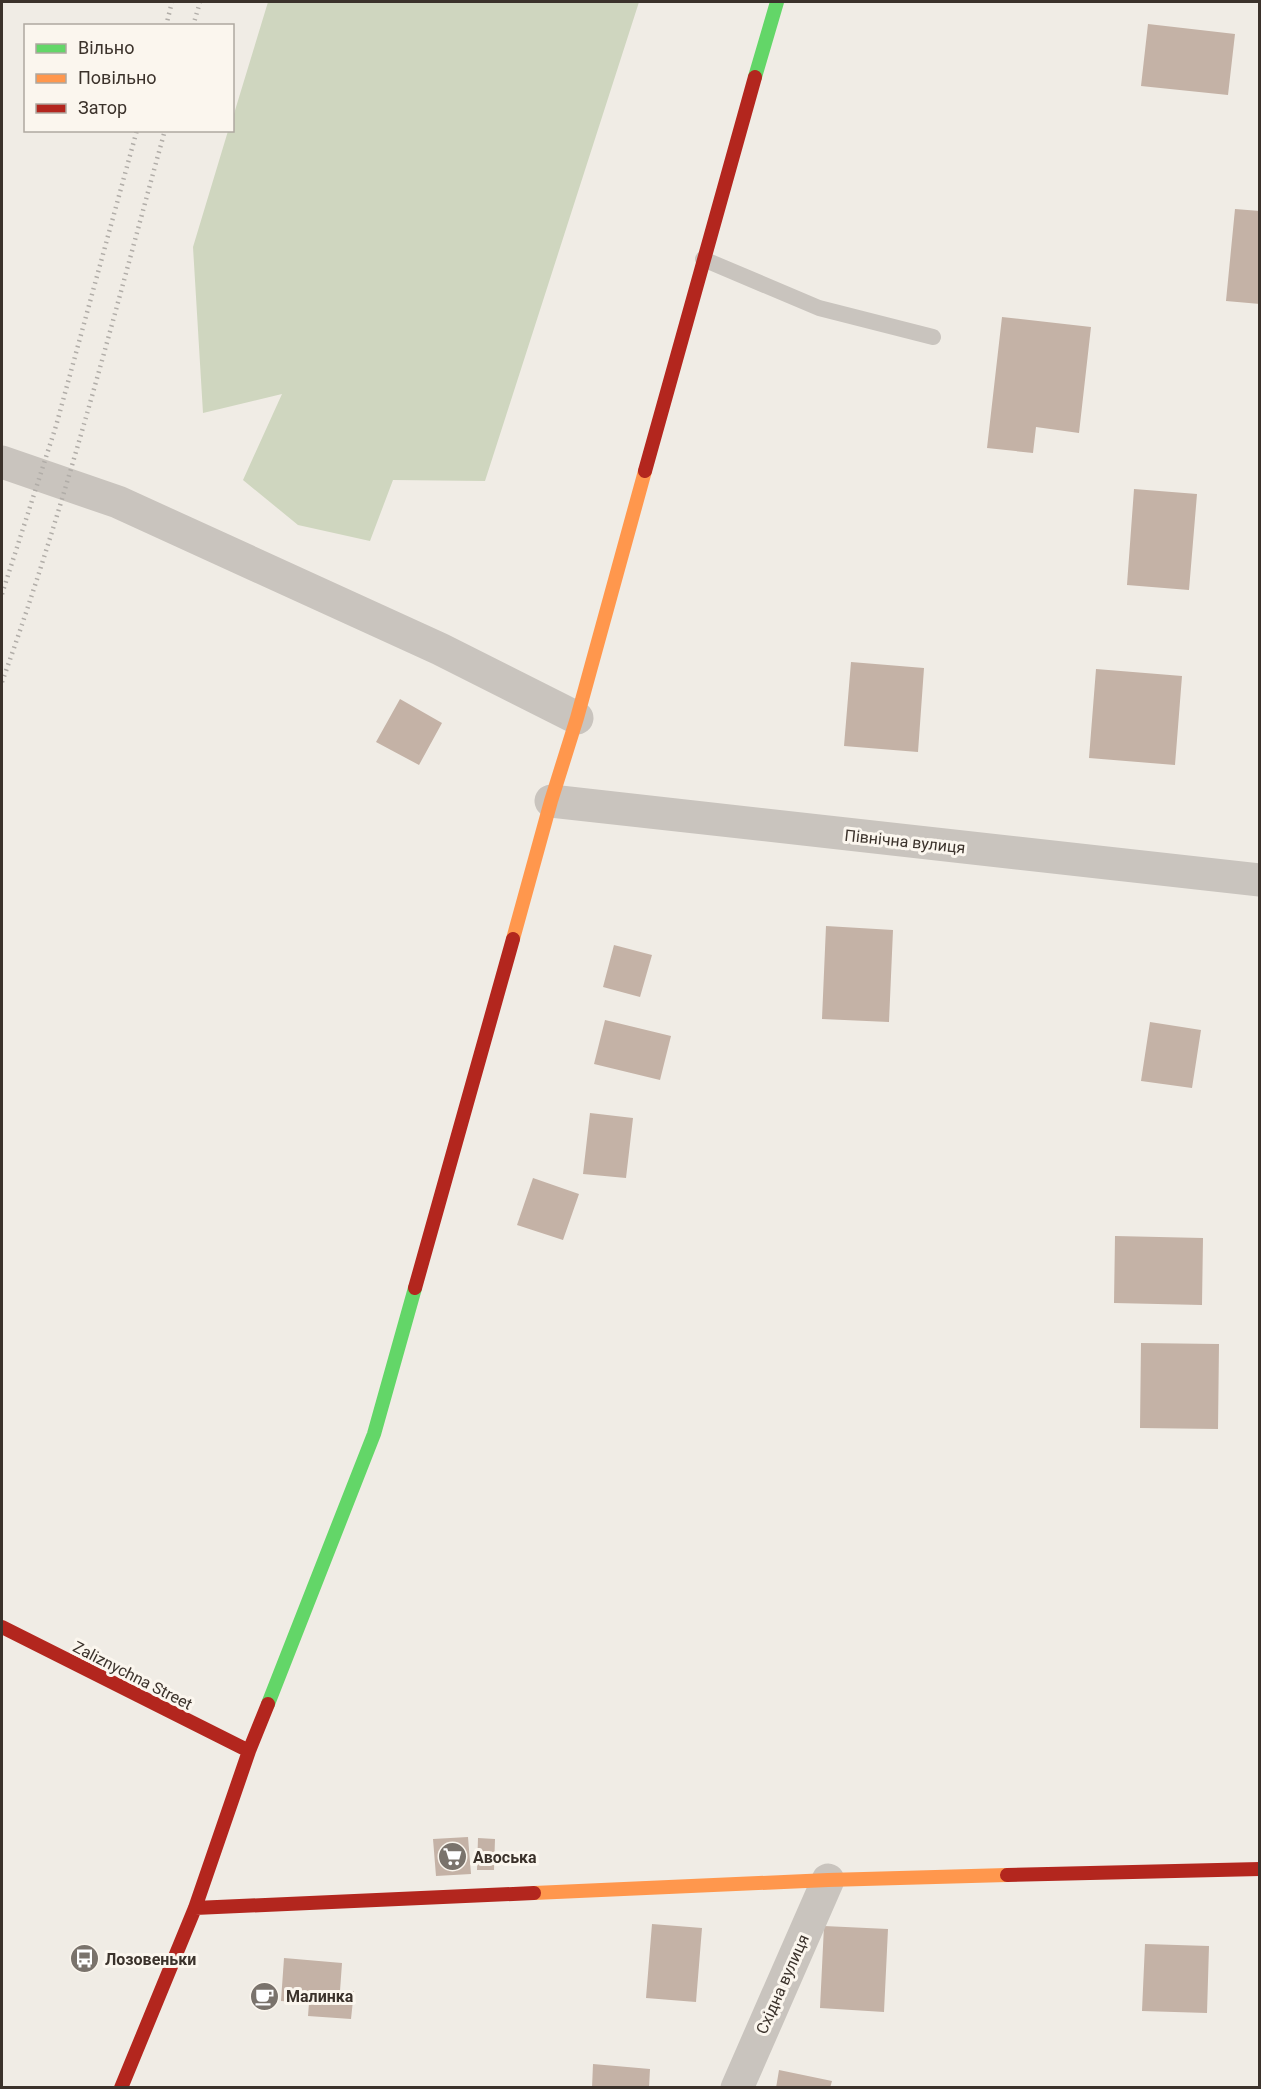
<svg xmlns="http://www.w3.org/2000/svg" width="1261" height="2089" viewBox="0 0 1261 2089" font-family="Roboto,sans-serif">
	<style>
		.green { fill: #cfd6bf }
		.building { fill: #c4b2a6 }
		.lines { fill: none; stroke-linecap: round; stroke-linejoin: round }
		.lane { stroke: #c9c4be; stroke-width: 16 }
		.street { stroke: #c9c4be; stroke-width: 33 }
		.fast { stroke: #63d668; stroke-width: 14 }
		.slow { stroke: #ff974d; stroke-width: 14 }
		.jam { stroke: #b3261e; stroke-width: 14 }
		.rail { stroke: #b1ada8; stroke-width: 4.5; stroke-dasharray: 1.5 4.5; stroke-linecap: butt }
		.labels { text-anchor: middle; stroke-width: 6; stroke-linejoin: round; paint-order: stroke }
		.street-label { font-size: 16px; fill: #3b322b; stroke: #fbf6ee }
		.poi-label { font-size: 16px; font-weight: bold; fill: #3b322b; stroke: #fbf6ee; text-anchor: start }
	</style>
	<rect width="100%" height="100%" fill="#f0ece5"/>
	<path class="green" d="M268,2H639L485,481L393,480L370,541L298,525L243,480L282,394L203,413L193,247L228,131L232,130L233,117Z"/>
	<path class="building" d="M1148,24L1235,34L1228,95L1141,86Z
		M1235,209L1260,211V304L1226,301Z
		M1002,317L1091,327L1079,433L1036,427L1033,453L987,448Z
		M1134,489L1197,494L1189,590L1127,585Z
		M851,662L924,668L918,752L844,746Z
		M1096,669L1182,676L1175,765L1089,758Z
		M400,699L442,723L419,765L376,742Z
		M826,926L893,930L889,1022L822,1019Z
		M614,945L652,955L640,997L603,987Z
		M605,1020L671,1036L660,1080L594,1064Z
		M1150,1022L1201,1030L1192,1088L1141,1081Z
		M590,1113L633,1118L626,1178L583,1174Z
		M533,1178L579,1194L563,1240L517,1225Z
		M1115,1236L1203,1238L1202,1305L1114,1303Z
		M1141,1343L1219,1344L1218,1429L1140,1428Z
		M468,1837L471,1874L436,1876L433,1839Z
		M478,1838L495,1839L494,1870H477Z
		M652,1924L702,1928L696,2002L646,1998Z
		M824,1926L888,1929L884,2012L820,2008Z
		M1145,1944L1209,1946L1207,2013L1142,2011Z
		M284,1958L342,1963L340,1991H354L351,2019L308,2016L309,2003L281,2001Z
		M593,2064L650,2069L649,2088H592Z
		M779,2070L832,2081L830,2088H776Z"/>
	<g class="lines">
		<path class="lane" d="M703,259L819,308L933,337"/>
		<path class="street" d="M2,462L118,502L440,649L577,718
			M551,801L1260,880
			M737,2088L828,1880"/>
		<path class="fast" d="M755,77L777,2
			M268,1704L374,1434L415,1288"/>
		<path class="slow" d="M513,939L551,801L577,718L645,471
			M534,1893L828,1880L1007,1875"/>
		<path class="jam" d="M645,471L755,77
			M415,1288L513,939
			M2,1627L249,1751
			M1007,1875L1260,1869
			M195,1908L534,1893
			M121,2088L195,1908L249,1751L268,1704"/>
		<path class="rail" d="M166,26L172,2
			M193,26L200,2
			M2,594L56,426L137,130
			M2,682C67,501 114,315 165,130"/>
	</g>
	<defs>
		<symbol id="supermarket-disc" viewBox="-11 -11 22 22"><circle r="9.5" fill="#7a736c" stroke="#fbf6ee"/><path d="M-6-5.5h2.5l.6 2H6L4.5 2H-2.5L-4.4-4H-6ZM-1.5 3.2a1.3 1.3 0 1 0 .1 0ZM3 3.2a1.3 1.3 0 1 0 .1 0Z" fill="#fff"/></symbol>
		<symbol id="bus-disc" viewBox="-11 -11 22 22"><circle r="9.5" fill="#7a736c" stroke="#fbf6ee"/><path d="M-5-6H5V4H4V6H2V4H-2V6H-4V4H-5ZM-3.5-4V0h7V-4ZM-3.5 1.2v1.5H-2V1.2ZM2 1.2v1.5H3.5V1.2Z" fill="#fff"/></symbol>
		<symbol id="cafe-disc" viewBox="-11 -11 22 22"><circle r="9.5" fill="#7a736c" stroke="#fbf6ee"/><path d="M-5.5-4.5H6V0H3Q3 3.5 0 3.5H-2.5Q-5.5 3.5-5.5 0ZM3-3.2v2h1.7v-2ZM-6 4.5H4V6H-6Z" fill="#fff"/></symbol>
	</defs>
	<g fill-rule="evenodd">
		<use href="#supermarket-disc" x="436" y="1840" width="33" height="33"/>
		<use href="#bus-disc" x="68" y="1942" width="33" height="33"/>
		<use href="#cafe-disc" x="248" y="1980" width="33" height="33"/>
	</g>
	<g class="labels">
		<g class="street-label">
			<text transform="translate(905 841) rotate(6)" y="6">Північна вулиця</text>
			<text transform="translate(133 1675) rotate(27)" y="6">Zaliznychna Street</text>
			<text transform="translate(782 1984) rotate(-66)" y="6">Східна вулиця</text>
		</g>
		<g class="poi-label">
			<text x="473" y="1863">Авоська</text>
			<text x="105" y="1965">Лозовеньки</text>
			<text x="286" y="2002">Малинка</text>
		</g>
	</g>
	<rect width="1261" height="2089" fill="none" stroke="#3b322b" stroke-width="6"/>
	<rect x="24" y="24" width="210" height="108" fill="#fbf6ee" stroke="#aea8a0" stroke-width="1.5"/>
	<rect x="36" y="44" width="30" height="9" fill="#63d668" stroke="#aea8a0" stroke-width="1.5"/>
	<text x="78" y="54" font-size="18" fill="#3b322b">Вільно</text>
	<rect x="36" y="74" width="30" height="9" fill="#ff974d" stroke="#aea8a0" stroke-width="1.5"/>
	<text x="78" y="84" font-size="18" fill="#3b322b">Повільно</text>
	<rect x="36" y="104" width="30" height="9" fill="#b3261e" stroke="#aea8a0" stroke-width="1.5"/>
	<text x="78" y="114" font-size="18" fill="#3b322b">Затор</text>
</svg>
